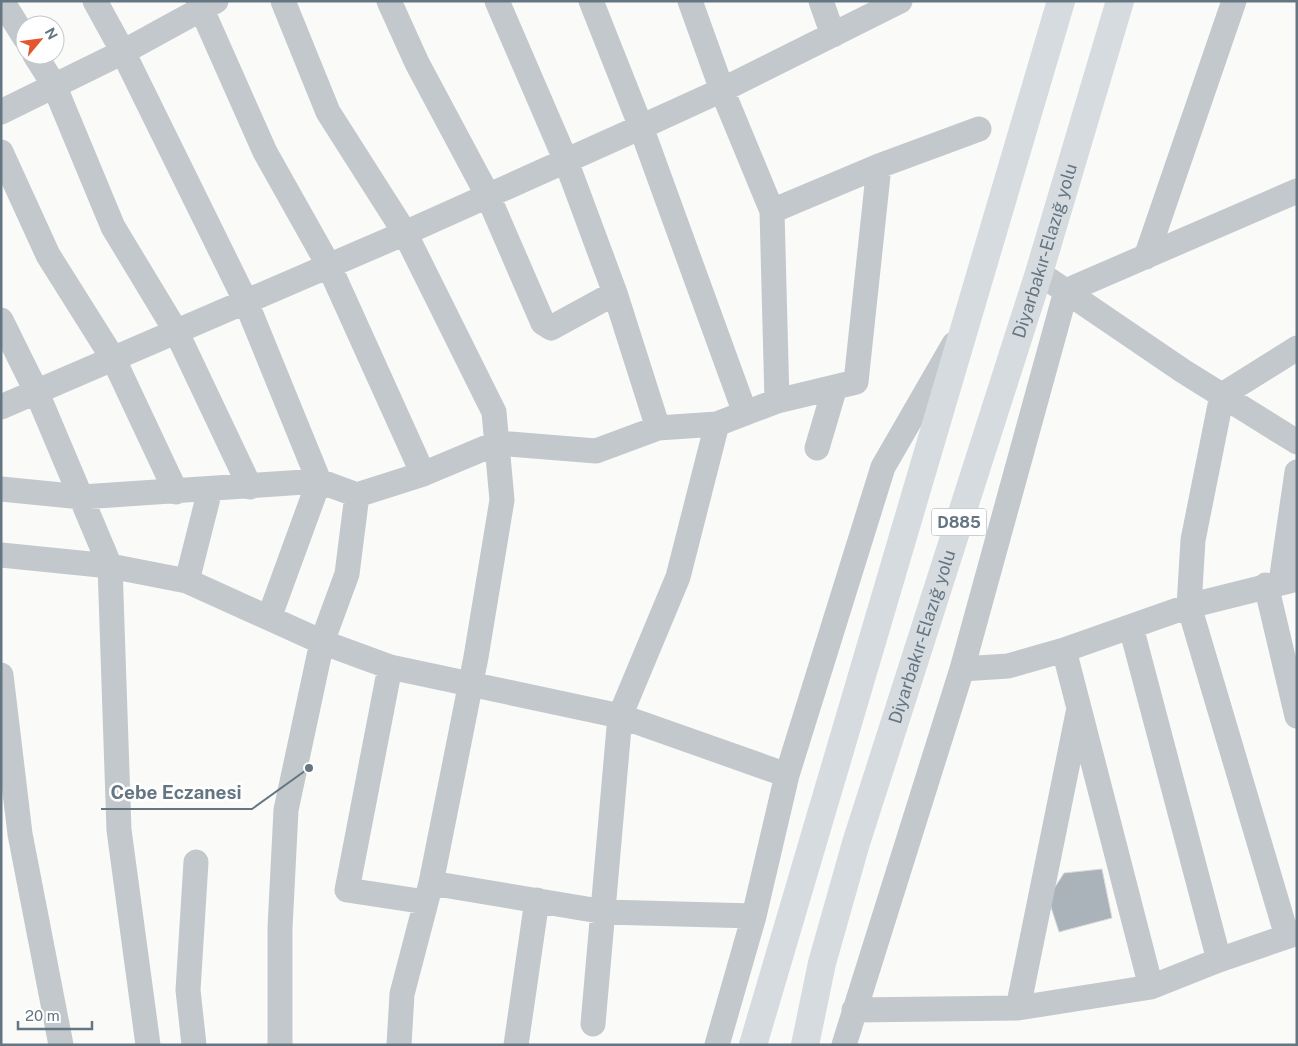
<svg xmlns="http://www.w3.org/2000/svg" width="1298" height="1046" viewBox="0 0 1298 1046" font-family="'Public Sans',sans-serif">
	<style>
		.building { fill: #aab3b9; stroke: #dcdcda }
		.lines { fill: none; stroke-linecap: round; stroke-linejoin: round }
		.minor { stroke: #c3c8cc; stroke-width: 25 }
		.highway { stroke: #d6dbdf; stroke-width: 28 }
		.labels { text-anchor: middle; stroke-width: 5; stroke-linejoin: round; paint-order: stroke }
		.shield { fill: #fff; stroke: #939fa8; stroke-width: 1 }
		.shield-label { font-size: 16px; font-weight: bold; fill: #657683 }
		.street-label { font-size: 18px; fill: #657683; stroke: #fff }
		.leader { fill: none; stroke: #657683; stroke-width: 2 }
		.callout-dot { fill: #657683; stroke: #fff; stroke-width: 2 }
		.callout-label { font-size: 19px; text-anchor: middle; font-weight: bold; fill: #657683; stroke: #fff; stroke-width: 5; stroke-linejoin: round; paint-order: stroke }
	</style>
	<rect width="100%" height="100%" fill="#fafaf8"/>
	<path class="building" d="M1102,869L1112,918L1059,932L1048,898L1064,873Z"/>
	<g class="lines">
		<path class="minor" d="M2,1L25,38
			M95,1L123,52L246,302L319,481L269,618
			M198,1L265,152L329,266L423,474
			M283,1L328,112L405,233L494,412L502,500L476,657L431,883L402,994L399,1045
			M389,1L417,63L488,196L543,323L551,328L615,293
			M497,1L566,161L615,293L658,428
			M591,1L641,127L745,413
			M690,1L722,90L772,211
			M821,1L833,35
			M35,55L54,85L113,227L177,333L250,487
			M1,112L123,52L216,1
			M1,152L48,255L114,360L176,492
			M879,166L979,129
			M1146,257L1234,1
			M1039,273L1183,371L1297,442
			M1,320L37,393L110,566L1,555
			M1,407L405,233L641,127L722,90L900,1
			M817,448L835,387
			M1,489L82,497L319,481L357,495L423,474L497,443L596,451L658,428L717,424
			M187,581L210,490
			M1281,582L1297,472
			M1266,585L1297,716
			M1131,627L1219,960
			M1064,650L1151,987
			M390,667L347,890L426,902
			M962,669L1008,666L1064,650L1189,606L1297,579
			M1,675L20,834L61,1045
			M431,883L605,912L754,916
			M1287,936L1189,606L1193,540L1222,395L1297,348
			M1018,1008L1078,713
			M854,1010L1018,1008L1151,987L1219,960L1297,933
			M593,1024L620,716L678,577L717,424L777,401L856,382L879,166L772,211L777,401
			M148,1045L119,830L110,566L187,581L322,642L347,574L357,495
			M194,1045L188,990L196,862
			M280,1045V928L286,810L322,642L390,667L620,716L787,775
			M516,1045L537,900
			M717,1045L754,916L787,775L883,467L954,344
			M844,1045L962,669L1066,291L1297,191"/>
		<g class="highway">
			<path d="M753,1045L1061,1"/>
			<path id="s1" d="M805,1045L822,963L856,843L1039,273L1120,1"/>
		</g>
	</g>
	<g class="labels">
		<rect class="shield" x="931.5" y="508.5" width="55" height="27" rx="4"/>
		<g class="shield-label">
			<text x="959" y="528">D885</text>
		</g>
		<g class="street-label">
			<text dy="6" stroke="none"><textPath href="#s1" startOffset="830">Diyarbakır-Elazığ yolu</textPath></text>
			<text dy="6" stroke="none"><textPath href="#s1" startOffset="425">Diyarbakır-Elazığ yolu</textPath></text>
		</g>
	</g>
	<path class="leader" d="M309 768L252 809H101"/>
	<circle class="callout-dot" cx="309" cy="768" r="5"/>
	<g class="callout-label">
		<text x="176" y="799">Cebe Eczanesi</text>
	</g>
	<rect width="1298" height="1046" fill="none" stroke="#657683" stroke-width="5"/>
	<g transform="translate(40 40) rotate(61)"><circle r="24" fill="#ffffff" stroke="#c1c8cd"/>
	<path d="M0-4L9 19L0 12L-9 19Z" fill="#e4572e"/>
	<text y="-8" font-size="14" font-weight="bold" text-anchor="middle" fill="#657683">N</text>
	</g>
	<path d="M18 1021v8h74v-8" fill="none" stroke="#657683" stroke-width="2.5"/>
	<text x="25" y="1021" font-size="15" fill="#657683" stroke="#ffffff" stroke-width="4" paint-order="stroke">20 m</text>
</svg>
